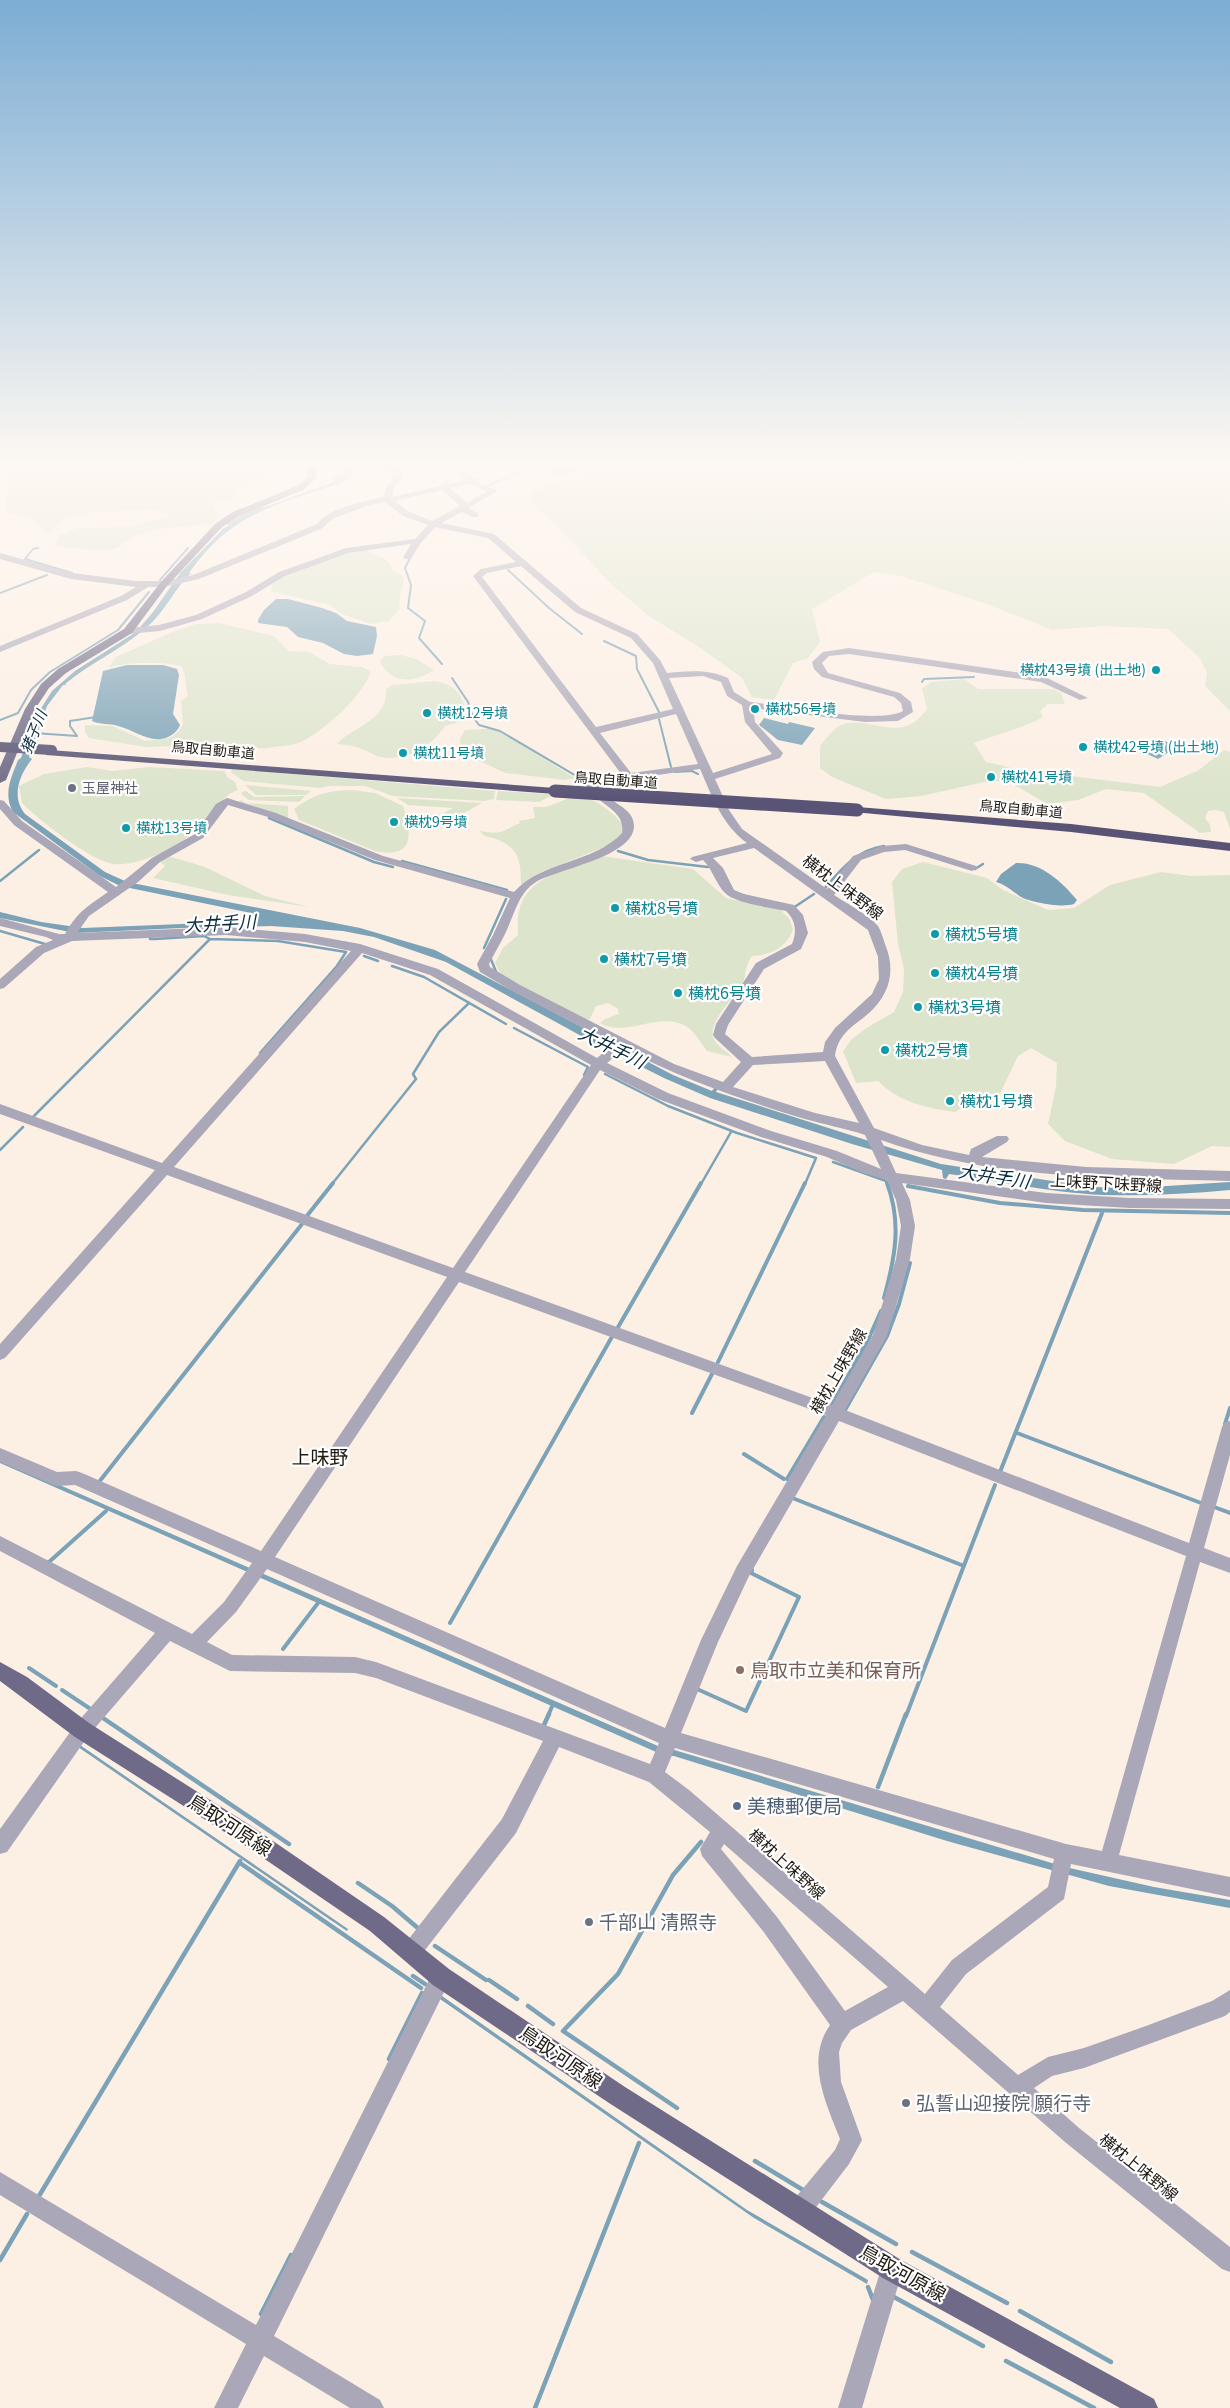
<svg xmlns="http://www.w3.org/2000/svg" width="1230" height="2408" viewBox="0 0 1230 2408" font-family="Georgia,'Noto Sans JP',serif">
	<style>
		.green { fill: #dce4cc }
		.water { fill: #7ba2b7 }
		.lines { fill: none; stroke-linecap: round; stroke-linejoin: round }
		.stream-far3 { stroke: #7ba2b7; stroke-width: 2 }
		.stream-far2 { stroke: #7ba2b7; stroke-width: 2.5 }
		.stream-far1 { stroke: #7ba2b7; stroke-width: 4 }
		.stream { stroke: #7ba2b7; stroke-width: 4.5 }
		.minor { fill: #a9a7b8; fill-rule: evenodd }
		.major { fill: #6e6a87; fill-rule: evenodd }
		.highway { fill: #595475; fill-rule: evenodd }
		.highway-bridge-far1 { stroke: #595475; stroke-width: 10 }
		.highway-bridge { stroke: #595475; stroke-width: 13 }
		.culture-dot { fill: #0f9aa8; stroke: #fff; stroke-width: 2 }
		.worship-dot { fill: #6b7280; stroke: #fff; stroke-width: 2 }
		.education-dot { fill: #8d6e63; stroke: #fff; stroke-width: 2 }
		.service-dot { fill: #5c6f8a; stroke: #fff; stroke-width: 2 }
		.labels { text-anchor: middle; stroke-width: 4.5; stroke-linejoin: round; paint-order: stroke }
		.far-culture-label { font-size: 14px; fill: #0d838f; stroke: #fff; text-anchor: start }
		.far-street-label { font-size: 14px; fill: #211a13; stroke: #fff }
		.far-worship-label { font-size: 14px; fill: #5b616d; stroke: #fff; text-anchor: start }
		.far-water-label { font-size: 15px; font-style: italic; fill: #092d3e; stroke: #fff }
		.street-label { font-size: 16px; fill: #211a13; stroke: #fff }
		.culture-label { font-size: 16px; fill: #0d838f; stroke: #fff; text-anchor: start }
		.water-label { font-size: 18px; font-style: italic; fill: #092d3e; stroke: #fff }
		.quarter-label { font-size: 19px; fill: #211a13; stroke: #fff }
		.near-education-label { font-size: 19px; fill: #785e54; stroke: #fff; text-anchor: start }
		.near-service-label { font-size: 19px; fill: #4e5e75; stroke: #fff; text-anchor: start }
		.near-street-label { font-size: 19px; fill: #211a13; stroke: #fff }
		.near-worship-label { font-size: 19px; fill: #5b616d; stroke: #fff; text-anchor: start }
	</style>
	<rect width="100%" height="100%" fill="#fcefe4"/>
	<path class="green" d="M9,465H292C272,482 250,472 232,500L214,502L215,509L219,514L212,524L157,529L135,536L118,547L106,550L69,548L55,545L58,536L77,528L129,527L172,515L150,509L84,513L63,518L49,533L44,531L33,518L8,513L5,500L9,486Z
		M615,465H1230V711L1205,686L1207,673L1200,658L1168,629L1104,626L1052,630L987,604L901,576L874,572L812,609L820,642L808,658L793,663L774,700L752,697L742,678L702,649L649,616L610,583L560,529L532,504L531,493L548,485L608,469Z
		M364,549L387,560L393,570L402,575C407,589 396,594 400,609L389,621L371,624L342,614L330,605L270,591L273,584L283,576L348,552Z
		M219,623L274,636L289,651L309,652L330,664L362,667L371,672C360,698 331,724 307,739C297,745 284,746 273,747C263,749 255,749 247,744L146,747L89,738L85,732V725L113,726L145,741L170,738L179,731L183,725L181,701L188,696C185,685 187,677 181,666C156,661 133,662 109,667L116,657L172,632L196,624Z
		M401,655L416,659L434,670C414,683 392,685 380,662L384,656Z
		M964,679L978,689H1053L1061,693L1065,704H1048L1040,711L1043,717C1022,729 997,734 974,743L986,762L1021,770L1160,787L1199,770L1224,750L1230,752V829L1224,812L1215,810L1208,811L1205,818L1210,825L1211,832L1200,833L1144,793L1106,789L1078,800L1047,804L1013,784L993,780L921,796L886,799L832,777L820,768V746C825,740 832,730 839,726C869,712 899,748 927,709L922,689L931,682Z
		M435,681C456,685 464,695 466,716L456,723L445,726C432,746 406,762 381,757C372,755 365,749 356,747C350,745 343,745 337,744C356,724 388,721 386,689L392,685Z
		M483,729H497L575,778L565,780L505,773L461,752L460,739L465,730Z
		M87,767L112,771L149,767L225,771L227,777L235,782L238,790L229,794C214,809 201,827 184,840C168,852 129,869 109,863C85,856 40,821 22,803L19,786L44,774Z
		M232,769L495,791L494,799L485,801L393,796L365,786H329L320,788L243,781L231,772Z
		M245,785L311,791L306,795H256Z
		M352,790L375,793L403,806C412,834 415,859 375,851L299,820L294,809C315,794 326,791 352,790Z
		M246,791L254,797L305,796L299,802L249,800L241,794L242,792Z
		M498,791L548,794L553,795L539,802L496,800Z
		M575,796C596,798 608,809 623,824L622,833L609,845L542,872L521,887C521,861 520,847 493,838C487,837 483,836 480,831C503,835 500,832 520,823L519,821L535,818L533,807H546Z
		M397,798L482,803L460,815L456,813C444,817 427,821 415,815L442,814L453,808L408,805Z
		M241,800L246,803L288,806V819L238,802Z
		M168,856L205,867L265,896L309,907L228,895L153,878L165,866L159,861Z
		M601,856L693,869L726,898L779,909L789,918L793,930C786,948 771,955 752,956C744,966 747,975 742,985C734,998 704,1025 715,1041C719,1047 727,1052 732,1057L707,1051C701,1043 694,1030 684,1025C657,1012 625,1038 600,1023L605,1019L619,1014L618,1009L608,1003L596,1006L590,1019H582L501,975L495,963L503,948L518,935C518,927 517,919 519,911C526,876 572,867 601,856Z
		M923,862L987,878L1003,890L1048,910L1074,908L1110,885L1161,872L1191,876L1230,875V1147L1212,1146L1174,1164L1112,1159L1065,1141L1048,1124L1056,1087L1057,1063L1031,1048L1018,1056L998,1098L979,1096L955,1112C926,1108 899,1102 878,1081L856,1083L843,1051L852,1039L865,1029L894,1012L903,992L904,969L898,944L892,882L902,869Z"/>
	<path class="water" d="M350,465H354V473L349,479C336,485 322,489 309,493C254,512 224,524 189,573H191C174,589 165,612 147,627C122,649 90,663 65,684L67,685H63L47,706L29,757L32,759C19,775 11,797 25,814L105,872L127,882L360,928L435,950L673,1075L712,1091L715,1087L718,1088L716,1092L941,1164L1092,1187L1135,1188L1230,1182V1190C1188,1194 1146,1196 1104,1195C1052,1193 1000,1181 949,1174L946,1179L943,1178L942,1170L852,1144L710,1098L664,1078L596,1044L446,962L374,937L343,931L271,926L181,928L75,933L0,918V912L41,922L83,928L257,921L256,914L120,886L100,876L13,812C3,794 11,778 18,760L21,758L35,718L52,691L75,671L136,632L153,612L181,572L223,529L254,509L268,506L342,479Z
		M547,465H588L591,466L559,477L552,475Z
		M276,599H288L322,608L336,613L347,621L376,627L377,636L373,654L357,656L344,654L323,643L298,637L287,627L258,623V620L264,610Z
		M127,665H163L177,669L179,675L173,714L180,725C178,730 175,733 170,736C152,746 135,730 118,726C110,723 100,725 92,721L103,671Z
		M764,718L788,724L789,722L815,728L802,745L778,740L759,725Z
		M1165,741L1177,747L1158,759L1143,752Z
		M1016,863C1041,862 1062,882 1077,900L1074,904C1060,908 1036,903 1023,898C1014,893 1007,885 996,882L1001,874Z
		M0,1459L658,1746L656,1752L0,1463Z
		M80,1745L348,1929L347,1931L329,1919L78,1747Z
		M671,1749L1065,1867L1154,1887L1230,1900V1908L1109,1886L947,1841L674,1756H669Z
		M442,1996L747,2210L868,2280L867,2284L754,2218L440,1999Z"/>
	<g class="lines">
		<path class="stream-far3" d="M393,465L397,468
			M587,466L641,465
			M398,470L401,475L400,479
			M487,486L536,465
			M336,516L361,507
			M228,524L249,512
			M38,548L33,549L25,559L72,573
			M410,558L405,568L411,585L408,608L425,621L419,638L442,664
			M508,570L549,608L582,634
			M160,580L188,548
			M0,593L47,575
			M604,641L636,656L637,669L659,712
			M452,678L468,702L473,717L479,725L500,731L578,777
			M922,682L924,679L974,677
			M659,719L671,767
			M0,720L18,713L31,690L50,672L118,630L149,592
			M34,733L77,736L70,726V721L96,717
			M675,772L692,771L698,774
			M642,777L647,776"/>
		<path class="stream-far2" d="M577,776L590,788
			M636,779L647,776
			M269,818L374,862L393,867
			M618,851L648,860L708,867
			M402,861L507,890
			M975,869L983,864
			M0,881L39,850
			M825,888C842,868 857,850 884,846
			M796,906L814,894
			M0,931L45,944L43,946
			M150,937V939H155L204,936L210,939L278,941L346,952L337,966L260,1053
			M484,948L506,899
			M364,956L378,961
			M490,957L497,974
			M392,966L424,977L506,1024
			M514,1028L588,1067L584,1075
			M605,1074L668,1106L737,1133L816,1158L805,1184
			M33,1117L210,939
			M0,1150L23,1127
			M833,1162L886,1181L887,1184
			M332,1184L416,1079L413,1074L439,1032L469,1003
			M701,1184L731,1132"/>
		<path class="stream-far1" d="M908,1186L1000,1203L1083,1210L1230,1213
			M306,1217L333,1183
			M884,1298C895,1258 902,1223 887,1183
			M617,1329L701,1183
			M718,1362L805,1183
			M832,1405L869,1338L881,1311
			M845,1410L887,1336L899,1304L910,1263
			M692,1413L713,1372
			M1225,1424L1230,1408
			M1017,1433L1201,1503
			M744,1454L784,1479
			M1000,1472L1102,1213
			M787,1479L824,1417
			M99,1482L302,1224
			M795,1499L964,1566
			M1214,1507L1230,1513
			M49,1562L106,1511
			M450,1623L613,1335
			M283,1649L318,1603
			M29,1668L56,1686
			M697,1689L746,1711L799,1597L751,1573L752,1570
			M62,1690L92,1710
			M548,1716L553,1704
			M906,1716L995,1485"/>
		<path class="stream" d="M100,1716L289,1844
			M543,1727L549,1714
			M878,1787L906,1714
			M240,1863L421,1988
			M358,1883L392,1906L419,1929
			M435,1946L486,1980
			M413,1976L425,1984
			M489,1980L517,1999
			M528,2006L553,2024
			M389,2059L422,1993
			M677,2108L563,2031L618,1974L673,1875L701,1842
			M755,2161L803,2190
			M39,2196L240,1861
			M822,2202L896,2244
			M912,2252L1007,2303
			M0,2260L27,2214
			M868,2287L873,2300
			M894,2297L983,2346
			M1020,2311L1111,2362
			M261,2314L291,2255
			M1006,2361L1094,2408
			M535,2408L639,2143"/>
		<path class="minor" d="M341,465H393L402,477L395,486L392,497L440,486L446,480H449V484L466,480L457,471L464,469L473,478H479V483L498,491L468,508L478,513V517H472L462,512L441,523L494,534L581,608L637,634L660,660L667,673C689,671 708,669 728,678L734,692L750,702C781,705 879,725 903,711L901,703L894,697L822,677L814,669L812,662L823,652L849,648L1043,676L1088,698L1080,700L1041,682L849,654L829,656L822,663L828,673L900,693L911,702L913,712L898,721L865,722L753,708L755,722L783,753L780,758L715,779L729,810L742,829L827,889L853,856L882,846L906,844L976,866L978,868L972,871L905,850L884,852L861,860L834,895C846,903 869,915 878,926C881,931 883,938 885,944C896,970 890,994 869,1013C853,1027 838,1033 835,1056L874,1128L922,1145L969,1155L971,1149L997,1136H1007L1009,1139L1007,1142L982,1157L1086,1167L1230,1171V1181C1112,1178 993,1180 881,1140L896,1173L1046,1193L1130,1198L1230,1199V1209L1130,1208L1046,1203L902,1183L910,1200L915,1226L910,1259L887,1336L845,1410L1189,1543L1222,1427L1225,1422L1230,1421V1455L1204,1548L1230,1558V1573L1200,1562L1119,1855L1230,1877V1897L1071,1864L1064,1899L966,1974L940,2007L1018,2075L1048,2057L1084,2048L1146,2026L1212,2001L1230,1990V2012L1225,2016L1084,2068L1052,2076L1034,2088L1079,2128L1230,2247V2272L1222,2269L1065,2142L903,2001L851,2030L842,2043L839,2052L841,2082L862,2140L849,2164L807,2219L799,2222L791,2219L788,2211L791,2203L835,2150L840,2139C826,2103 805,2061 830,2025L763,1931L702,1856L700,1849L710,1832L649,1782L559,1747L516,1833L418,1959L411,1962L404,1959L401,1952L404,1945L502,1819L543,1741L376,1678L355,1673L230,1671L170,1641L88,1736L7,1852L0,1854V1829L76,1724L155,1633L0,1551V1536L192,1634L224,1602L252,1563L75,1485L56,1486L0,1462V1448L57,1472L76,1471L82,1473L261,1551L447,1277L167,1175L5,1358L0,1360V1344L155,1170L0,1114V1104L162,1163L351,951L305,942L226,935L72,941L44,953L4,988L0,989V979L36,947L53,940L46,937L0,926V918L59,934H65C77,912 88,906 108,892L14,825L0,809V800L4,801L22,821L116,887L152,858L195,834L216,804L227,798L276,813L383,856L514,892C543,860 593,864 622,833C626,809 597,806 589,786L622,775L473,576L481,569L516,562L488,538L435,527L420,544L410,560L403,558L411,544L348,553L285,576L252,596L202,619L160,631L128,634L123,631L128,628L159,625L196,615L246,592L279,572L346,548L415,539L428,525L403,516L385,502C365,506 336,511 323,528L199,579L164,587H148L127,600L0,652V646L121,596L136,587L71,579L0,559V553L72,573L136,581H164L193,575L317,524C331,507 362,502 383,497L387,486L394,477L391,471L353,470L351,476L339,482H333V478L344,473L345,469ZM470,484L487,491L467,503L450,488ZM442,490L460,506L432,521L409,512L395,501ZM521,566L575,612L631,638L653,663L673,709L596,727L482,577L487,573ZM703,676L721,682L727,696L742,705L745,722L772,754L713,773L669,678ZM676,714L698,764L631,773L600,733ZM700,769C712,796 722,825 747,843L692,857L690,859L696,862L703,860C713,870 716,884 725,893C734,903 772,908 786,911C796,920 797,932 792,944L756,963L716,1024L713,1035L715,1038L741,1062L723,1082L674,1064L520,985L490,967L489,964C494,954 500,944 505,934C514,916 518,893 536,882C557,869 634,857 634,826C634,806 607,803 600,788L629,779ZM228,805L268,817L375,860L510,898L493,935L477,964L480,972L512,991L614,1044L597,1058L438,969L360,944L305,934L226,927L77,933L89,916L138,882L160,862L203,838ZM754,848L868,930L878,957L879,979L872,994L835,1028L825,1042L823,1052L752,1057L725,1034L728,1025L764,969L801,949L808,933L803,915L794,905L744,894L734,890L723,868L713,858ZM362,953L430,975L591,1065L453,1268L174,1167ZM624,1049C683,1079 742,1100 805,1119C825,1125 845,1128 865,1135L881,1169L837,1151L771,1131L668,1093L607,1063ZM825,1061L859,1123L815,1113L733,1087L753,1065ZM600,1070L658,1099L761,1137L827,1157L863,1173L887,1180L896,1200L901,1226L896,1259L873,1335L832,1405L465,1272ZM459,1282L826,1415L737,1566L701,1640L665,1728L275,1557ZM839,1421L1186,1556L1102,1851L1066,1844L681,1733L718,1642L749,1576ZM267,1569L659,1743L650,1764L376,1662L355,1657L232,1655L207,1642L236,1612ZM675,1748L1054,1859L1048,1887L952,1960L925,1994L689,1790L665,1772ZM724,1844L888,1987L845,2011L777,1917L721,1849Z
			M441,1967L448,1970L451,1977L448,1984L274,2336L380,2400L384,2408H350L264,2356L238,2408H214L246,2344L0,2195V2172L256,2325L434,1970Z
			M892,2258L900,2261L903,2269L862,2408H838L881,2269L884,2261Z"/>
		<path class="major" d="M308,465H316V478L303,490L239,516L222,527L167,586L132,633L66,673L49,688L35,709L6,780L0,783V767L25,709L41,684L58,669L124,629L161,582L216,523L233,512L297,486L308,477Z
			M0,1662L27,1677L89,1723L248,1824L384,1917L449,1969L625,2087L901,2260L1154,2399L1158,2408H1120L883,2278L609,2103L433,1985L370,1931L234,1838L75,1737L0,1681Z"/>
		<path class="highway" d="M50,750L555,788L561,791L555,794L46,755V751Z
			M857,807L1071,824L1230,843V851L1071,832L853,812L851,810Z"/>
		<path class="highway-bridge-far1" d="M0,747L52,750"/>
		<path class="highway-bridge" d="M555,791L857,810"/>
	</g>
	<linearGradient id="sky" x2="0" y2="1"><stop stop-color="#7cadd4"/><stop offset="0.58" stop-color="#fef8f3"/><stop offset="1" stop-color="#fef8f3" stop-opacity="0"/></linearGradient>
	<rect width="1230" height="802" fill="url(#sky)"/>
	<g class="culture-dot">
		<circle cx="1156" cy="670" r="5"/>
		<circle cx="755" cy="709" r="5"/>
		<circle cx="427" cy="713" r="5"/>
		<circle cx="1083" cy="747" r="5"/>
		<circle cx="403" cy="753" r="5"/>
		<circle cx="991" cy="777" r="5"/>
		<circle cx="394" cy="822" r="5"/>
		<circle cx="126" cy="828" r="5"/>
		<circle cx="615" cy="908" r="5"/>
		<circle cx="935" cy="934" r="5"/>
		<circle cx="604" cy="959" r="5"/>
		<circle cx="935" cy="973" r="5"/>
		<circle cx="678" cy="993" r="5"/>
		<circle cx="918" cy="1007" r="5"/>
		<circle cx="885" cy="1050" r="5"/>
		<circle cx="950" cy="1101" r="5"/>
	</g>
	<g class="worship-dot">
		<circle cx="72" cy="788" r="5"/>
		<circle cx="589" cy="1922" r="5"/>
		<circle cx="906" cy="2103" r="5"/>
	</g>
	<circle class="education-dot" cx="740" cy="1670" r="5"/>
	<circle class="service-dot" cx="737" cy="1806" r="5"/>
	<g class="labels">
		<g class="far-culture-label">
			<text x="1146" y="675" text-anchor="end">横枕43号墳 (出土地)</text>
			<text x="765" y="714">横枕56号墳</text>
			<text x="437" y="718">横枕12号墳</text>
			<text x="1093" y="752">横枕42号墳 (出土地)</text>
			<text x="413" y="758">横枕11号墳</text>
			<text x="1001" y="782">横枕41号墳</text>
			<text x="404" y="827">横枕9号墳</text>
			<text x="136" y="833">横枕13号墳</text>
		</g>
		<g class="far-street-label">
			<text transform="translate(213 750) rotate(5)" y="5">鳥取自動車道</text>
			<text transform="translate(616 780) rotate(4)" y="5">鳥取自動車道</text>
			<text transform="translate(1021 809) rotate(5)" y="5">鳥取自動車道</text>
		</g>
		<g class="far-worship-label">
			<text x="82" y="793">玉屋神社</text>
		</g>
		<g class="far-water-label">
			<text transform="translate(34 732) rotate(-68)" y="5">猪子川</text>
		</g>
		<g class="street-label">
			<text transform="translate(843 887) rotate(37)" y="6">横枕上味野線</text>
			<text transform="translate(1106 1183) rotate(3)" y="6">上味野下味野線</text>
			<text transform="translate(838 1371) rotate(-60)" y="6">横枕上味野線</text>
			<text transform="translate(787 1864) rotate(42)" y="6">横枕上味野線</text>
			<text transform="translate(1139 2167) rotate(39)" y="6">横枕上味野線</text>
		</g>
		<g class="culture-label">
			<text x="625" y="914">横枕8号墳</text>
			<text x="945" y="940">横枕5号墳</text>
			<text x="614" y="965">横枕7号墳</text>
			<text x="945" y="979">横枕4号墳</text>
			<text x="688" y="999">横枕6号墳</text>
			<text x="928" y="1013">横枕3号墳</text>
			<text x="895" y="1056">横枕2号墳</text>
			<text x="960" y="1107">横枕1号墳</text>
		</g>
		<g class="water-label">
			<text transform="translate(220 924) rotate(-3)" y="6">大井手川</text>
			<text transform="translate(612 1048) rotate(26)" y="6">大井手川</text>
			<text transform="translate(994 1177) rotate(9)" y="6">大井手川</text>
		</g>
		<g class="quarter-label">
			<text x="320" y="1464">上味野</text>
		</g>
		<g class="near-education-label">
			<text x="750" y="1677">鳥取市立美和保育所</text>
		</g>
		<g class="near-service-label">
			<text x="747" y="1813">美穂郵便局</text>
		</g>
		<g class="near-street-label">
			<text transform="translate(230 1825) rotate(33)" y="7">鳥取河原線</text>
			<text transform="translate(561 2057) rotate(34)" y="7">鳥取河原線</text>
			<text transform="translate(903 2273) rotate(29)" y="7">鳥取河原線</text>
		</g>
		<g class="near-worship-label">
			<text x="599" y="1929">千部山 清照寺</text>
			<text x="916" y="2110">弘誓山迎接院 願行寺</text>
		</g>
	</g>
</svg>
